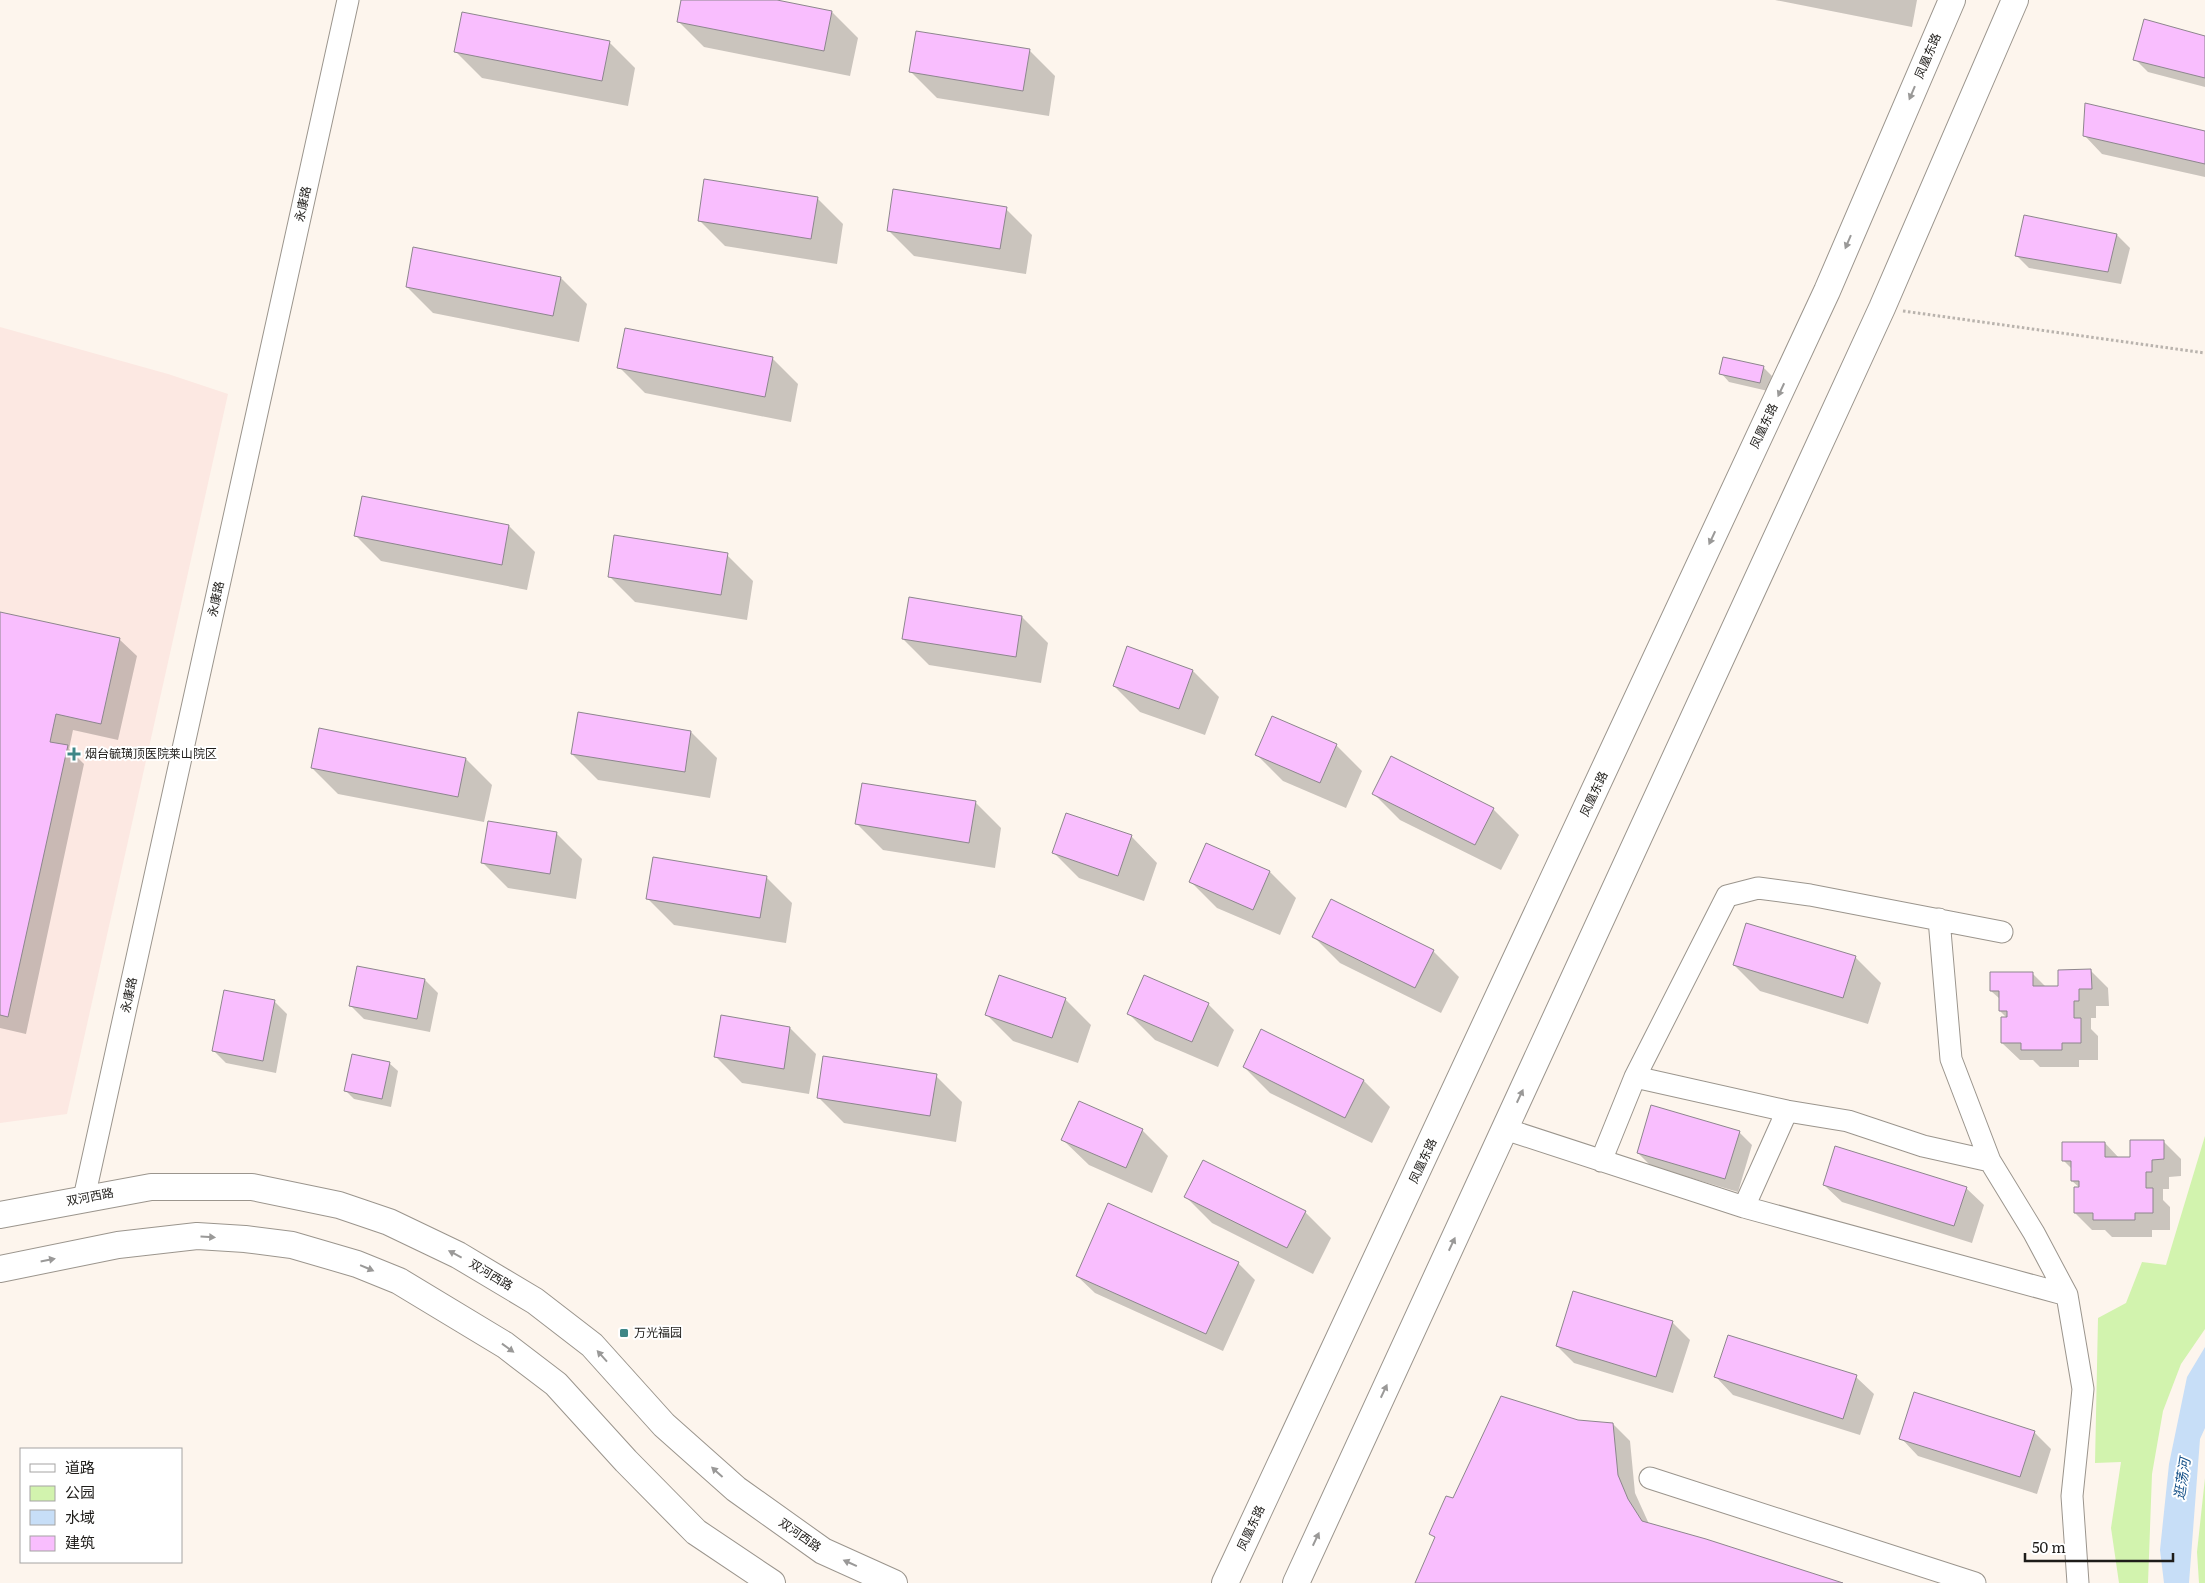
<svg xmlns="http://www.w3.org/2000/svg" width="2205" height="1583" viewBox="0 0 2205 1583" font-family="Literata,'Noto Sans SC',serif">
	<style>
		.medical { fill: #fce8e2 }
		.green { fill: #d2f3ae }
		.water { fill: #c7def7 }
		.shadow { fill: #0003 }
		.building { fill: #f9befe; stroke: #8d868d }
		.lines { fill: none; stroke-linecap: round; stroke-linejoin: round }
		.minor-casing { stroke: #9b958d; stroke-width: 23 }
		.tertiary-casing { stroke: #9b958d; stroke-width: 28 }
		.path { stroke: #b9b3ad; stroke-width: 3; stroke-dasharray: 2.5 2.5; stroke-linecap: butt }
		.minor { stroke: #fff; stroke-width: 21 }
		.tertiary { stroke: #fff; stroke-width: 26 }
		.oneway { fill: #9a9998 }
		.poi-dot { fill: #3e8787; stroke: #fff; stroke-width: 2 }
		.labels { text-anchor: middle; stroke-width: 4; stroke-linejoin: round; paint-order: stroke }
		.street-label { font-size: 12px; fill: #1e1c19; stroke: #fff }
		.poi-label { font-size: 12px; fill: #1e1c19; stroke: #fff; text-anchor: start }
		.water-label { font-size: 14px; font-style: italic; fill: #165289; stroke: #fff }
	</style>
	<rect width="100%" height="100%" fill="#fdf5ed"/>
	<path class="medical" d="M0,327L168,374L228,394L67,1114L0,1123Z"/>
	<path class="green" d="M2205,1136V1329L2181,1364L2163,1411L2152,1474L2148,1583H2119L2111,1528L2121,1462L2095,1463L2098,1318L2126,1303L2142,1262L2166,1265Z
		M2205,1478V1583H2199L2197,1552Z"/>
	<path class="water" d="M2205,1347V1428L2200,1439L2189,1583H2164L2160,1550L2169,1464L2187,1377Z"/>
	<path class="shadow" d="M682,0H771L832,12L858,38L850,76L704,47L678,21Z
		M1775,0H1917L1912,27Z
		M2205,36V87L2148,72L2135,59Z
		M609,42L635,68L628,106L482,78L456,52Z
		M1029,50L1055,76L1049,116L937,98L911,72Z
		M2205,132V177L2102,154L2085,136Z
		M817,198L843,224L837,264L725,246L699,220Z
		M1006,209L1032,235L1026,274L914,256L888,230Z
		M2117,235L2130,248L2121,284L2029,268L2016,255Z
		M561,278L587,304L579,342L433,313L407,287Z
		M772,358L798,384L791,422L645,393L619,367Z
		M1763,367L1772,376L1768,391L1729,382L1721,373Z
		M363,498L509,526L535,552L527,590L381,561L355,535Z
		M727,555L753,581L747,620L635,602L609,576Z
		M0,613L119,639L137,656L118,740L73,730L69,749L84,764L26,1034L0,1028Z
		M1022,617L1048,643L1041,683L929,665L903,639Z
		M1193,671L1219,697L1205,735L1140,712L1114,686Z
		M691,732L717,758L710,798L598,780L572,754Z
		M1336,745L1362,771L1346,808L1283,781L1257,755Z
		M466,759L492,785L484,822L338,794L312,768Z
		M1374,794L1493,809L1519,835L1501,870L1400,820Z
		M975,802L1001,828L995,868L883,850L857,824Z
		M1066,814L1132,837L1157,863L1144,901L1079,878L1053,852Z
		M556,833L582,859L576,899L508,888L482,862Z
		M1207,845L1270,872L1296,898L1280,935L1217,908L1191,882Z
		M766,877L792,903L786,943L674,925L648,899Z
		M1314,937L1433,951L1459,977L1441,1013L1340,963Z
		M1855,957L1881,983L1868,1024L1760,991L1734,965Z
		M358,967L425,980L438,993L430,1032L364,1019L351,1006Z
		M2091,971L2108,988L2109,1006H2096V1018H2091V1029L2098,1036V1060H2079V1067H2040L2033,1060H2020L2002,1043L2007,1018L2000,1011V999L1991,991L2032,973L2047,988H2059Z
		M1065,999L1091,1025L1078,1063L1013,1041L987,1015Z
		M274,1001L287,1014L276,1073L226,1063L213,1050Z
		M1208,1004L1234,1030L1218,1067L1155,1040L1129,1014Z
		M790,1028L816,1054L809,1094L742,1083L716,1057Z
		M1262,1031L1364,1081L1390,1107L1372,1143L1270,1093L1244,1067Z
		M389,1063L398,1071L391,1107L354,1099L346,1091Z
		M936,1076L962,1102L956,1142L844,1123L818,1097Z
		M1142,1130L1168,1156L1152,1193L1089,1165L1063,1140Z
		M1739,1132L1752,1145L1738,1192L1651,1166L1638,1153Z
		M2163,1141L2181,1159V1176L2169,1177V1189H2163V1200L2170,1207V1230H2152V1237H2112L2105,1230H2092L2075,1213L2080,1188L2072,1181V1169L2064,1161L2105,1143L2119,1158H2132Z
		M1824,1185L1966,1188L1984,1205L1972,1243L1842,1202Z
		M1186,1197L1305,1212L1331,1238L1313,1274L1212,1223Z
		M1238,1263L1255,1280L1223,1351L1095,1293L1077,1276Z
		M1672,1322L1690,1340L1673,1393L1574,1363L1557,1346Z
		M1716,1377H1856L1874,1394L1860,1435L1733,1395Z
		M1578,1421L1613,1424L1630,1441L1635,1493L1649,1524L1839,1583H1416L1436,1539L1431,1534L1453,1500Z
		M2034,1432L2051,1449L2037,1494L1918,1456L1901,1438Z"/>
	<path class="building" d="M681,0H777L832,11L824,51L677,22Z
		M462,12L610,41L602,81L454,52Z
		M2144,19L2205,36V78L2133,60Z
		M916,31L1030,49L1023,91L909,72Z
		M2085,103L2205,131V164L2083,136Z
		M704,179L818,197L811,239L698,221Z
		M893,189L1007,207L1000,249L887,231Z
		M2024,215L2117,234L2108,272L2015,256Z
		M413,247L561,277L553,316L406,287Z
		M625,328L773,357L765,397L617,368Z
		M1723,357L1764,366L1760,383L1719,374Z
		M362,496L509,525L502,565L354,536Z
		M614,535L728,553L721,595L608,577Z
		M909,597L1022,616L1016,657L902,639Z
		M0,612L120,638L101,724L56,714L50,742L68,745L8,1017L0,1015Z
		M1127,646L1193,670L1179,709L1113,686Z
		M578,712L691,731L685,772L571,754Z
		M1272,716L1337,744L1320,783L1255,755Z
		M319,728L466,758L458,797L311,768Z
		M1391,756L1494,808L1475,845L1372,794Z
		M862,783L976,801L969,843L855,824Z
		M1066,813L1132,835L1118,876L1052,853Z
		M488,821L557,832L550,874L481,863Z
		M1206,843L1270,871L1253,910L1189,882Z
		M653,857L767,876L760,918L646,899Z
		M1331,899L1434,950L1415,988L1312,937Z
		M1746,923L1856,956L1843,998L1733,965Z
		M357,966L425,979L417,1019L349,1006Z
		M2091,969L2092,989H2079V1001H2074V1018H2081V1043H2062V1050H2021V1043H2001V1017H2007V1011H1999V991H1990V972H2033V986H2058V970Z
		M999,975L1066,998L1052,1038L985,1015Z
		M1144,975L1209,1003L1192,1042L1127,1014Z
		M224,990L275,1000L263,1061L212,1051Z
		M721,1015L790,1027L784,1069L714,1057Z
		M1261,1029L1364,1080L1345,1118L1243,1067Z
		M352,1054L390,1062L382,1099L344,1091Z
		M823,1056L937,1074L930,1116L817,1098Z
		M1079,1101L1143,1129L1126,1168L1061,1140Z
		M1651,1105L1740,1131L1725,1179L1637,1153Z
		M2130,1140H2164V1159L2152,1160V1172H2146V1188H2153V1213H2135V1220H2093V1213H2074V1187H2079V1181H2071V1161H2062V1142H2105V1157H2130Z
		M1835,1146L1967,1187L1954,1226L1823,1185Z
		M1203,1160L1306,1211L1287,1248L1184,1197Z
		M1108,1203L1239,1262L1206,1334L1076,1276Z
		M1573,1291L1673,1321L1656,1377L1556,1346Z
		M1728,1335L1857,1375L1843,1419L1714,1377Z
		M1914,1392L2035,1431L2020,1477L1899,1439Z
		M1501,1396L1578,1420L1613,1423L1618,1475L1628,1499L1642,1521L1706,1539L1843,1583H1415L1435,1537L1429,1534L1446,1496L1453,1498Z"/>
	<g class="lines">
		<defs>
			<path id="minor" d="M1635,1077L1787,1111L1848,1121L1923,1146L1990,1161L1951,1059L1939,919
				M1505,1129L1744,1207L2067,1295L2083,1389L2072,1496L2078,1583
				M1601,1161L1635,1077L1727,896L1758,888L1810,895L2002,932
				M1990,1161L2034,1233L2067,1295
				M84,1198L348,0
				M1744,1207L1787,1111
				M1650,1478L1975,1583"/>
			<path id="tertiary" d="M0,1215L151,1187H252L339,1205L389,1222L458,1255L535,1301L592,1345L664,1425L736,1489L823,1551L894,1583
				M0,1269L118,1245L197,1236L245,1239L292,1245L357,1264L399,1281L505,1345L556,1384L626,1461L696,1532L772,1583
				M1225,1583L1827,291L1952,0
				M1296,1583L1882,308L2015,0"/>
		</defs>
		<use href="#minor" class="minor-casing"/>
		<use href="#tertiary" class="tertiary-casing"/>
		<path class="path" d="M1903,311L2205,353"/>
		<use href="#minor" class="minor"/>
		<use href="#tertiary" class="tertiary"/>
	</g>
	<defs><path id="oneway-solid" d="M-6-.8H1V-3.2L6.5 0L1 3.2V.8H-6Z" transform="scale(1.25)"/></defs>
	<g class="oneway">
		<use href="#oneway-solid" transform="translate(1912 93) rotate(113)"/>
		<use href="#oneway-solid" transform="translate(1848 242) rotate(113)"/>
		<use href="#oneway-solid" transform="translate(1781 390) rotate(115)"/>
		<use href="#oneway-solid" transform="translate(1712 538) rotate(115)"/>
		<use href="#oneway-solid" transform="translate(1520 1096) rotate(-65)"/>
		<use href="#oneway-solid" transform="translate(208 1237) rotate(3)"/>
		<use href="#oneway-solid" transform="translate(1452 1244) rotate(-65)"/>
		<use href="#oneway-solid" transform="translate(455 1254) rotate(-152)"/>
		<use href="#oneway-solid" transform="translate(48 1260) rotate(-11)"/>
		<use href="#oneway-solid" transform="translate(367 1268) rotate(23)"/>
		<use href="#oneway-solid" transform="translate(508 1348) rotate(36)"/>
		<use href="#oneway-solid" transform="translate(602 1356) rotate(-132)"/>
		<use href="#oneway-solid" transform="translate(1384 1391) rotate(-65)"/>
		<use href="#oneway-solid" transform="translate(717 1472) rotate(-138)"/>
		<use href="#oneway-solid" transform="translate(1316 1539) rotate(-65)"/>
		<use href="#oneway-solid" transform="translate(850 1563) rotate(-156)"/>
	</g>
	<g class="poi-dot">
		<path d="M71.5 746.5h5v5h5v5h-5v5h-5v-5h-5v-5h5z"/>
		<rect x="619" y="1328" width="10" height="10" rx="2.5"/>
	</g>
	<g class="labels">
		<g class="street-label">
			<text transform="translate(1928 56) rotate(-67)" y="4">凤凰东路</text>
			<text transform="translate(303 204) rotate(-78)" y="4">永康路</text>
			<text transform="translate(1764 426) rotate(-65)" y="4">凤凰东路</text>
			<text transform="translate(216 599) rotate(-78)" y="4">永康路</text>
			<text transform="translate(1594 794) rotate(-65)" y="4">凤凰东路</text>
			<text transform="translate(129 995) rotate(-78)" y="4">永康路</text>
			<text transform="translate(1423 1161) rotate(-65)" y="4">凤凰东路</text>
			<text transform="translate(90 1197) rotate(-11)" y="4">双河西路</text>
			<text transform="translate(491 1275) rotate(31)" y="4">双河西路</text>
			<text transform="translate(1251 1528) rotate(-65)" y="4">凤凰东路</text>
			<text transform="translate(800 1535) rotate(35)" y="4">双河西路</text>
		</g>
		<g class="poi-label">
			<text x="85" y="758">烟台毓璜顶医院莱山院区</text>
			<text x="634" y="1337">万光福园</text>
		</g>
		<g class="water-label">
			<text transform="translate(2182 1479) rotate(-81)" y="5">逛荡河</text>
		</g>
	</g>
	<rect x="20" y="1448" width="162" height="115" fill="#ffffff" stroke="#a5a4a3"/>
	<rect x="30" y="1464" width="25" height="8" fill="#ffffff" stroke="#a5a4a3"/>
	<text x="65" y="1473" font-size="15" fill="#1e1c19">道路</text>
	<rect x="30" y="1486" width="25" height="15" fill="#d2f3ae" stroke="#a5a4a3"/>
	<text x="65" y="1498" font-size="15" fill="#1e1c19">公园</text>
	<rect x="30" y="1510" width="25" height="15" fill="#c7def7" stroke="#a5a4a3"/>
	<text x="65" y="1523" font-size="15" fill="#1e1c19">水域</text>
	<rect x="30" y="1536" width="25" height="15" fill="#f9befe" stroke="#a5a4a3"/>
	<text x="65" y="1548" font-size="15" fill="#1e1c19">建筑</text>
	<path d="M2025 1553v8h148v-8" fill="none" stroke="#1e1c19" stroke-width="2.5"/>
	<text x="2032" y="1553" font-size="15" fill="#1e1c19" stroke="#ffffff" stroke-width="4" paint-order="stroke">50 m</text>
</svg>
